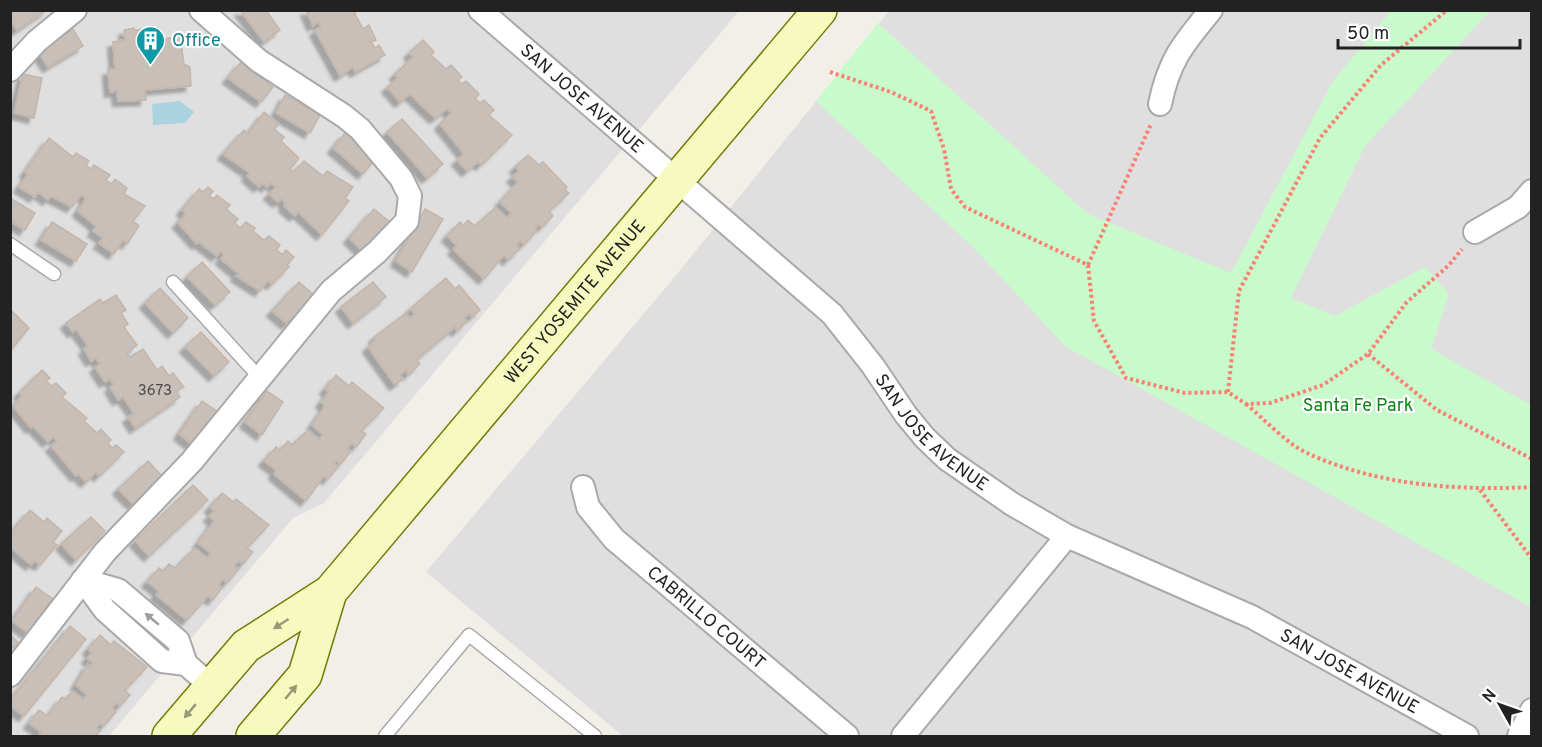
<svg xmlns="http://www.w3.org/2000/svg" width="1542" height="747" viewBox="0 0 1542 747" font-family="Overpass,sans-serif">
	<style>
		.residential { fill: #e0dfdf }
		.park { fill: #c8facc }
		.water { fill: #aad3df }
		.building { fill: #c7bfb8; stroke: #c4b6ab; stroke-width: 1.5; filter: url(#shadow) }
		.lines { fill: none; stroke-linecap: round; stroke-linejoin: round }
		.service-casing { stroke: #a9a9a9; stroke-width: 15 }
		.minor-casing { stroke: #a9a9a9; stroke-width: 26 }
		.secondary-casing { stroke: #707d05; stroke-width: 36 }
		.path { stroke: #fa8072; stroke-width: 4; stroke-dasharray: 3 3; stroke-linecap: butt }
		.service { stroke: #fff; stroke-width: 12 }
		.minor { stroke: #fff; stroke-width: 22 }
		.secondary { stroke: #f7fabf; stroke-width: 33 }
		.oneway { fill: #9c9c9c }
		.oneway2 { fill: #979978 }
		.labels { text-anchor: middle; stroke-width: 4.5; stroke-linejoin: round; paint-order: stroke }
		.number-label { font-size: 15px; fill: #4b4948 }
		.culture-label { font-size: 18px; fill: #0d838f; stroke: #fff; text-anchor: start }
		.street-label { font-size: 18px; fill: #222; stroke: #fff }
		.park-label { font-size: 18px; fill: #0c8416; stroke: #fff }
	</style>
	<defs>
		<filter id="shadow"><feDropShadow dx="-5.5" dy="5.5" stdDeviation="1.5" flood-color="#0004"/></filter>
	</defs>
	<rect width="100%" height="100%" fill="#f2efe9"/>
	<path class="residential" d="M10,11H739L324,503L293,518L109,736H11Z
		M889,11H1531V736H623L426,572L677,274Z"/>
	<path class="park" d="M1391,11H1490L1365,146L1291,298L1335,316L1425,267L1449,294L1431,349L1531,405V607L1065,346L973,247L816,101L878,23L1088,214L1231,273L1333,81Z"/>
	<path class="water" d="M180,101L194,112L185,123L153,125L152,104Z"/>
	<path class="building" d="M10,10H47L17,30L10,19Z
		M240,10H266L280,30L264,42Z
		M306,10H356L355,14L363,29L369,25L376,40L371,42L375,48L379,45L385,55L355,72L353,67L340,76L315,30L321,27L318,22L313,26Z
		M134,28V30L158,28L159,40L180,36L184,64L190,67L191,86L145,90L146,100L118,101L117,91L110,92L108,70L115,69L113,42L125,40L124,30Z
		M73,29L83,46L48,67L37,50Z
		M423,40L434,52L431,55L446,69L451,65L462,77L458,80L462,84L466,81L479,94L475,98L480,103L484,100L494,110L489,115L512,135L481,165L478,162L467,171L457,160L464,154L440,124L451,113L447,109L435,118L410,94L400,102L387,87L398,78L395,74L413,57L409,53Z
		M241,62L273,87L261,102L228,78Z
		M23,74L42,78L34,118L14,113Z
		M285,95L320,115L310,133L276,113Z
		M264,112L279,124L274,129L284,137L281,141L299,158L290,169L294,172L304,161L323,176L327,171L353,187L345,198L349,201L322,235L298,212L295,216L284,206L286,203L281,199L278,202L269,194L276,187L270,183L267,187L262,183L259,187L247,176L250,173L223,154L244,130L248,134Z
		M402,119L443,164L427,178L387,132Z
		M345,133L376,158L363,174L333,148Z
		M49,138L73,157L76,153L89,161L86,165L91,169L94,165L110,175L106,180L112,184L115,179L127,188L124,194L145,206L133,221L139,226L127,244L123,240L114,254L99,243L103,238L93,231L96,226L78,211L86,198L81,195L72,207L51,196L48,200L38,192L35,197L19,187L28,174L25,172Z
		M528,155L539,165L543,162L567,187L565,190L569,193L549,211L553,216L542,227L539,224L535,229L537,231L524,244L520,241L517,245L520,249L508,260L504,255L484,279L453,249L457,246L447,236L460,222L463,226L468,220L475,226L496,207L507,218L511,213L500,202L518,182L512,177L519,171L515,167Z
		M208,187L213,191L209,196L214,199L217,195L230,205L226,209L238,219L235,223L240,228L246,222L255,228L253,231L264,240L269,236L280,245L277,250L282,255L286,250L294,257L287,265L289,267L272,284L268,281L260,291L236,276L239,274L221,259L224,254L221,251L217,256L199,242L197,244L178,223L186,213L182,210L199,189L203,192Z
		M10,198L35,213L25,230L10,221Z
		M374,209L390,222L364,253L349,238Z
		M425,209L443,219L412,272L396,261Z
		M52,222L87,244L76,261L41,240Z
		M202,262L230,292L215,305L187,277Z
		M446,278L455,289L459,285L480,310L472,317L469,314L464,318L467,322L457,331L455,327L416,360L420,364L408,375L406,370L400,375L403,379L395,385L368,347L376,339L374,337L406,313L410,318L415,314L410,309Z
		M299,282L314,295L287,324L272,311Z
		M373,282L386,297L353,323L341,307Z
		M160,288L188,318L173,333L145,303Z
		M116,295L126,310L121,313L128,324L124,327L137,345L127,353L130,357L143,349L157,370L162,366L169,376L173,373L184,387L176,391L180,397L135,428L128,417L134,413L123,397L118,400L110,387L114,385L110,379L105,382L95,367L100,364L96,358L91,361L84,349L88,346L76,329L73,332L66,323L100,299L103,303Z
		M10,309L29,328L10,351Z
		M201,332L229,362L214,376L185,347Z
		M42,370L50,378L46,381L52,386L56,383L66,393L62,397L87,418L84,421L97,433L101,429L111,440L108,443L112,448L116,445L124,452L99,476L96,472L86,482L78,474L76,476L51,446L57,441L53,437L48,442L33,426L31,428L13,406L22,396L19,393Z
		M336,375L349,386L352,382L384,408L361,431L366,434L356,447L352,443L347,449L351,451L341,464L337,461L334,464L338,467L328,479L324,476L306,501L274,474L276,470L264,461L276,447L280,450L288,441L292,445L308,430L319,439L323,435L312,425L325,406L321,402L329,392L325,389Z
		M267,391L283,402L262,435L245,422Z
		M202,401L218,412L195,447L179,434Z
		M148,461L162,476L133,504L118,489Z
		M193,485L208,500L149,556L135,541Z
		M222,493L234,502L236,499L269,525L247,548L253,552L243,564L239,561L234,566L239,569L227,583L223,579L218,585L222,588L213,600L208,596L187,620L156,595L159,591L147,582L159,568L163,571L169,564L175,568L195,548L207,558L211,553L198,543L214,521L209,516L214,511L210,507Z
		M30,510L44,522L47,518L62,531L53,542L57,545L40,565L34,561L31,565L10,547V533Z
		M91,517L105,531L76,560L61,544Z
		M36,587L53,599L28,633L12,621Z
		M70,626L86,639L24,716L10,706V700Z
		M10,635L19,643L10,650Z
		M100,635L111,645L114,641L147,667L125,690L130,695L120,706L117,703L112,708L116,712L104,726L100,723L96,728L100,731L96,736H39L41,732L29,723L39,710L48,716L62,697L65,699L73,691L83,699L87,695L76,685L88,664L90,667L93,663L87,658L92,653L88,649Z"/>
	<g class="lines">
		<defs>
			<path id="service" d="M10,244L54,274
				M173,282L259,377
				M385,736L469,635L595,736"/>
			<g id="minor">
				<path id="s1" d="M480,10L832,314L873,366L906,415L925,438L947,459L1012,504L1067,536L1252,617L1467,736"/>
				<path d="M10,70L37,41L75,10"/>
				<path d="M1160,104C1169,60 1183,44 1211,10"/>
				<path d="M1475,232L1518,207L1532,191"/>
				<path id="s2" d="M583,487L588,507L614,539L847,736"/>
				<path d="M83,580L105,610L162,661L186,664L211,686"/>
				<path d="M83,580L118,590L178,641L186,664"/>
				<path d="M10,675L105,552L192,461L331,291L377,252L407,221L410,196L401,178L360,129L344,116L259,61L201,10"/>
				<path d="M903,736L1067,536"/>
				<path d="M1519,736L1532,710"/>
			</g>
			<g id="secondary">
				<path id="s3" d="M169,736L246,646L330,592L820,10"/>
				<path d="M253,736L305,675L330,592"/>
			</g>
		</defs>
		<use href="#service" class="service-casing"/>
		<use href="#minor" class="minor-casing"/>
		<use href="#secondary" class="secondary-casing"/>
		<path class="path" d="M830,72L891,92L931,111L944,149L951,189L965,207L1088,265L1094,321L1126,378L1185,393L1228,392L1246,404L1270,403L1323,385L1368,354L1406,303L1449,265L1462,249
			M1088,265L1151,124
			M1368,354L1437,410L1532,459
			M1228,392L1239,291L1320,138L1381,65L1447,10
			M1246,404C1263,418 1287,444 1307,453C1375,485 1457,491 1532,487
			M1480,490L1532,559"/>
		<use href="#service" class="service"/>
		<use href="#minor" class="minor"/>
		<use href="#secondary" class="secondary"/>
	</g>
	<defs><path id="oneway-solid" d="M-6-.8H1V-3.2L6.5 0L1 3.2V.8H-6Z" transform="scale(1.5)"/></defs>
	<use class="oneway" href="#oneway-solid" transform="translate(152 619) rotate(-140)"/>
	<g class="oneway2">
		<use href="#oneway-solid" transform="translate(281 624) rotate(147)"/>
		<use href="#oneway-solid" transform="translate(291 692) rotate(-50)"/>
		<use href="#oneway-solid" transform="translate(190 711) rotate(130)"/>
	</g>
	<defs>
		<symbol id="building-pin" viewBox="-11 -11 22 30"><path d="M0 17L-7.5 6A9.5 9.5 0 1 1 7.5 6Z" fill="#0f9aa8" stroke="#fff"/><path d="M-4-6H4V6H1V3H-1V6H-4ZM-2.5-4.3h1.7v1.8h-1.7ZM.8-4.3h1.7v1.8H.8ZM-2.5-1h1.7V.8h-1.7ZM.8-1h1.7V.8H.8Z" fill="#fff"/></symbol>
	</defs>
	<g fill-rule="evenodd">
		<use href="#building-pin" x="134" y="24" width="33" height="45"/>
	</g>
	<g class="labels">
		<g class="number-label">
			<text x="155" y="395">3673</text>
		</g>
		<g class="culture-label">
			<text x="172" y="46">Office</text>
		</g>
		<g class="street-label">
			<text dy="6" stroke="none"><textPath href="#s1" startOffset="135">SAN JOSE AVENUE</textPath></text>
			<text dy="6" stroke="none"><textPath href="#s3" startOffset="598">WEST YOSEMITE AVENUE</textPath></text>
			<text dy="6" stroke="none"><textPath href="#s1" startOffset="621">SAN JOSE AVENUE</textPath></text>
			<text dy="6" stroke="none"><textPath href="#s2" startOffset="183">CABRILLO COURT</textPath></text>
			<text dy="6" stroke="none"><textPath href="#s1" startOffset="1107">SAN JOSE AVENUE</textPath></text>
		</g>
		<g class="park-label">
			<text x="1358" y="411">Santa Fe Park</text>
		</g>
	</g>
	<rect width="1542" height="747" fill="none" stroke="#222222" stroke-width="24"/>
	<g transform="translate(1500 705) rotate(310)" stroke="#ffffff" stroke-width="4.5" paint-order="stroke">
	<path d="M0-4.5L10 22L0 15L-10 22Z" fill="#222222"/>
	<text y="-9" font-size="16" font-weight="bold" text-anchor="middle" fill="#222222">N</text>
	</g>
	<path d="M1338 39v9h182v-9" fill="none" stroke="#222222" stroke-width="3"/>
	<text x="1347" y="39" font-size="18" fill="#222222" stroke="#ffffff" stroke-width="4.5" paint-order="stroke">50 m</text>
</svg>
